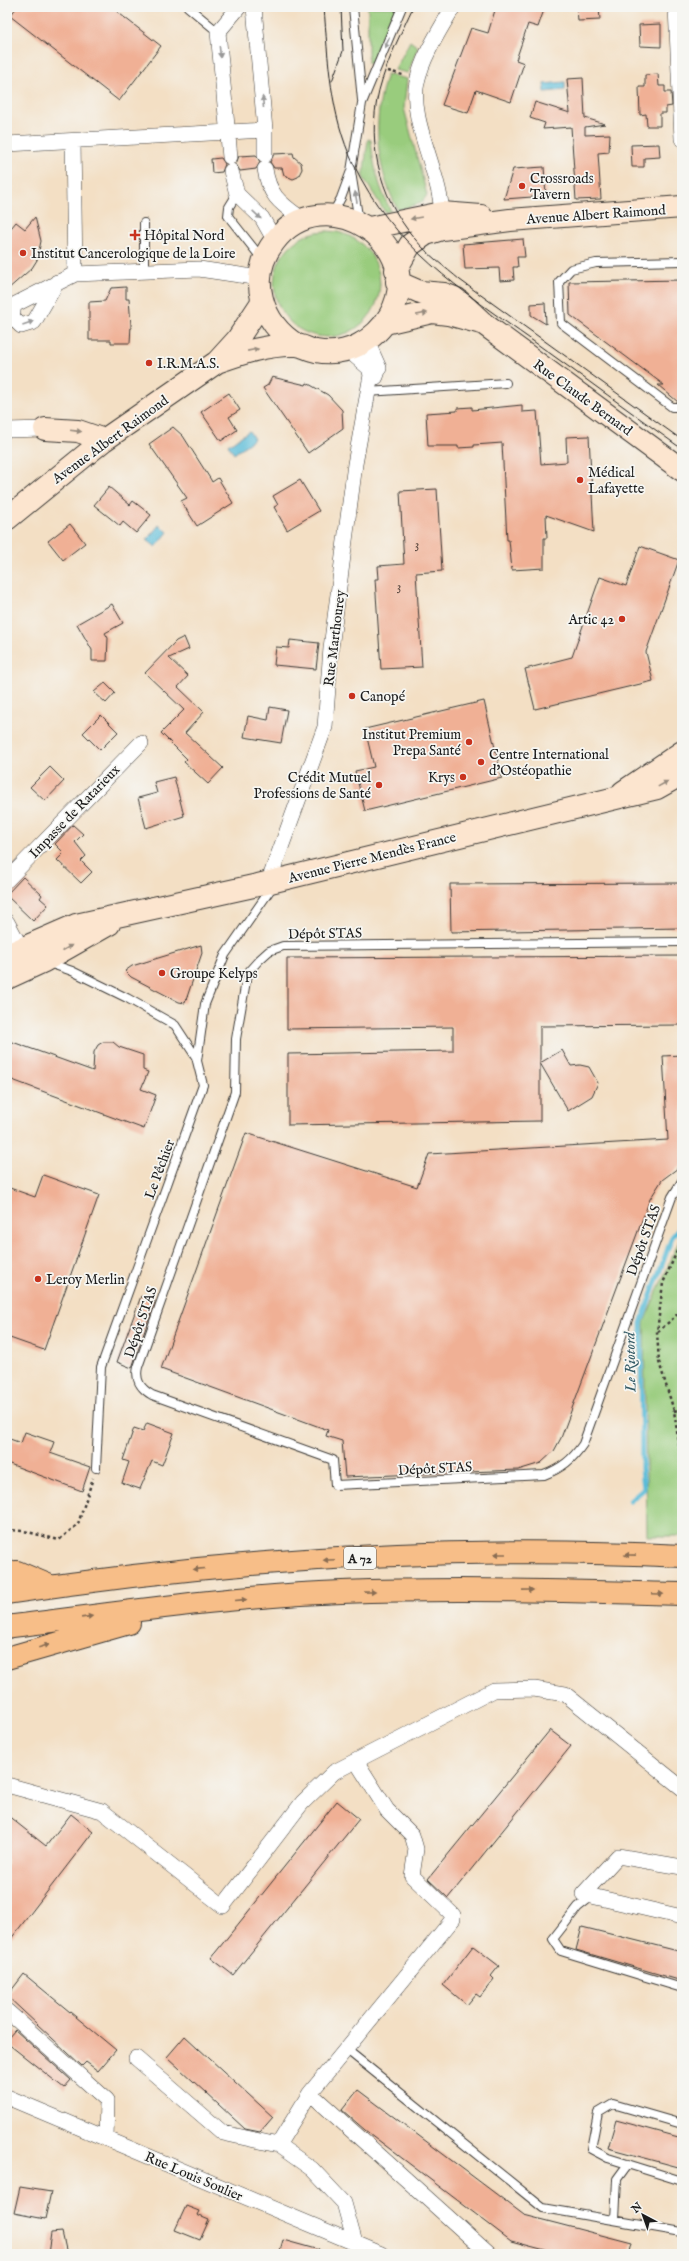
<svg xmlns="http://www.w3.org/2000/svg" width="689" height="2261" viewBox="0 0 689 2261" font-family="'IM FELL English',serif">
	<style>
		.green { fill: #99cc7d; stroke: #5a744c }
		.water { fill: #5abcd8; stroke: #3b6c7a }
		.lines { fill: none; stroke-linecap: round; stroke-linejoin: round }
		.stream { stroke: #5abcd8; stroke-width: 5 }
		.building { fill: #f0b095 }
		.lane-casing { stroke: #3c3935; stroke-width: 10 }
		.street-casing { stroke: #3c3935; stroke-width: 16 }
		.secondary-casing { stroke: #3c3935; stroke-width: 24 }
		.highway-casing { stroke: #3c3935; stroke-width: 24 }
		.path { stroke: #3c3935; stroke-width: 2.5; stroke-dasharray: 3 3; stroke-linecap: butt }
		.lane { stroke: #fff; stroke-width: 8 }
		.street { stroke: #fff; stroke-width: 15 }
		.secondary { stroke: #fce5cf; stroke-width: 22 }
		.highway { stroke: #f7be88; stroke-width: 22 }
		.tram { stroke: #1c1c1c; stroke-width: 1 }
		.oneway { fill: #999 }
		.oneway2 { fill: #978b7e }
		.oneway3 { fill: #8a6d52 }
		.poi-dot { fill: #c8321e; stroke: #f6f6f2; stroke-width: 1.5 }
		.labels { text-anchor: middle; stroke-width: 3.5; stroke-linejoin: round; paint-order: stroke }
		.number-label { font-size: 12px; fill: #51413a }
		.shield { fill: #f6f6f2; stroke: #5d5d5c; stroke-width: 1 }
		.shield-label { font-size: 13px; font-weight: bold; fill: #1c1c1c }
		.poi-label { font-size: 14px; fill: #1c1c1c; stroke: #f6f6f2; text-anchor: start }
		.street-label { font-size: 14px; fill: #1c1c1c; stroke: #f6f6f2 }
		.water-label { font-size: 15px; font-style: italic; fill: #355c67; stroke: #f6f6f2 }
	</style>
	<rect width="100%" height="100%" fill="#f6f6f2"/>
	<filter id="ink" filterUnits="userSpaceOnUse"><feTurbulence type="fractalNoise" baseFrequency=".025" numOctaves="2"/><feDisplacementMap in="SourceGraphic" scale="8" xChannelSelector="R" yChannelSelector="G"/><feConvolveMatrix kernelMatrix="1 2 1 2 8 2 1 2 1" color-interpolation-filters="sRGB"/></filter>
	<filter id="wash" filterUnits="userSpaceOnUse"><feTurbulence type="fractalNoise" baseFrequency=".012" numOctaves="4" result="noise"/><feDisplacementMap in="SourceGraphic" scale="16" xChannelSelector="R" yChannelSelector="G"/><feGaussianBlur stdDeviation="0.9" result="paint"/><feColorMatrix in="noise" values="0 0 0 0 0 0 0 0 0 0 0 0 0 0 0 0 0 1.4 0 .05"/><feComposite in="paint" operator="in"/></filter>
	<g filter="url(#wash)">
		<rect width="100%" height="100%" fill="#f3dfc4"/>
		<path class="green" d="M368,7H397L372,63H368Z
			M410,41L418,47L408,73L395,70Z
			M387,74L407,79L404,108L427,195L421,203L398,210C375,166 372,120 387,74Z
			M368,139L371,140C373,165 379,188 391,211L385,212L363,177Z
			M274 284a53 53 0 1 1 106 0a53 53 0 1 1-106 0Z
			M682,1234V1536H647L644,1322Z"/>
		<path class="water" d="M565,82V90L545,92L544,84Z
			M249,431L254,439L234,454L228,445Z
			M159,525L168,532L156,547L147,540Z"/>
		<g class="lines">
			<path class="stream" d="M630,1501L644,1489L642,1468L641,1323L672,1237L682,1225"/>
		</g>
		<g id="blocks">
			<path class="building" d="M17,7H111L161,46L119,101L10,16Z
				M496,7H545L538,27L528,24L516,60L524,63L511,102L476,90L468,113L442,105L471,28L488,33Z
				M577,7H599L600,20L578,21Z
				M661,24V47L640,46L639,25Z
				M658,74L659,86H665V92H671L672,106L666,107V113H660V126H647L646,114L640,115L639,87H645V75Z
				M583,78L585,118L605,124L585,127V135L610,134L609,152L598,153L601,199L576,200L571,127L543,129L545,123L530,118L535,102L570,113L567,79Z
				M659,144L660,157L644,158V167H632L631,145Z
				M293,153L294,157L301,163L302,169L298,177L293,179L284,175L282,168H274L270,162L274,154Z
				M256,155L260,162L256,169L240,171L236,164L239,156Z
				M221,158L225,164L222,172L212,173L211,159Z
				M544,167L546,196L504,199L513,169Z
				M35,217L41,241L37,260L32,268L7,290V233L16,222L25,229Z
				M523,239L525,257H517L518,267H513L514,280L500,281L499,268L465,269L463,244Z
				M682,280V402H678L658,385H664L570,315L569,282Z
				M126,287V299H129L131,325L130,343H111V340H89V302L105,301L111,288Z
				M545,303L546,324L531,315V304Z
				M272,377L306,385L307,383L328,395L342,410L343,428L308,453L263,388L268,385Z
				M229,393L240,410L229,417L237,430L221,441L201,412Z
				M522,405V412L537,411L541,464L567,462L566,437L589,436L594,532L546,515L547,538H544V568L512,570L509,540H507L502,443L474,445V447L458,448V446H428L426,413L457,411V408L472,407V410Z
				M173,427L183,436L211,480L212,482L218,478L233,503L197,526L181,501L187,498L149,444Z
				M300,480L319,511L287,530L274,507L278,505L273,496Z
				M109,487L130,505L133,501L151,515L136,533L123,522L120,526L94,505Z
				M437,489L442,571L416,573L422,667L381,669L375,579H379L378,566L404,564L400,491Z
				M70,524L85,543L63,560L48,541Z
				M640,546L679,560L646,652L653,681L535,709L525,669L572,657L600,577L626,586Z
				M112,604L123,623L105,633L108,638L107,661H92V650L77,624Z
				M184,637L189,649L169,658L188,676L178,687L204,712L185,733L223,768L208,784L184,762L187,759L161,733L184,710L145,673L176,641Z
				M290,640L319,643L316,669L274,665L276,647L289,648Z
				M105,683L115,693L106,703L94,692Z
				M484,701L502,778L365,811L355,771L374,767L365,729Z
				M270,707L287,710L281,743L244,737L248,716L268,720Z
				M101,715L118,732L100,750L83,733Z
				M50,767L64,781L45,801L30,787Z
				M174,777L184,816L146,828L138,798L157,793L154,782Z
				M73,825L83,834L75,842L86,856L81,861L92,872L81,883L57,860L64,853L55,844Z
				M23,877L42,895L40,898L48,905L33,921L7,896V894Z
				M682,883V928L451,932L450,884Z
				M201,945L202,953L185,1003L179,1002L131,977L125,971L132,966Z
				M682,956V1025L540,1026V1121L288,1125V1054L453,1051V1027L287,1029V958Z
				M7,1040L93,1071L94,1052L98,1045L103,1042H113L119,1047L143,1055V1070L148,1072L141,1089L156,1095L144,1129L7,1078Z
				M562,1050L571,1066L580,1065L589,1067L598,1083L592,1096L568,1111L540,1063Z
				M682,1055V1165L662,1180L650,1199L561,1438L554,1451L541,1463L518,1470L345,1477L342,1441L326,1436L328,1430L161,1369L246,1133L417,1187L429,1154L668,1140L663,1056Z
				M43,1175L99,1195L44,1350L7,1337V1187L35,1197Z
				M141,1296L155,1301L132,1368L117,1362Z
				M147,1423L174,1433L162,1465L152,1461L140,1489L122,1483L129,1462L123,1460L134,1428L143,1431Z
				M25,1432L54,1442L50,1453L90,1467L82,1491L7,1463V1438L21,1443Z
				M550,1730L571,1746L448,1898L428,1879Z
				M337,1801L359,1819L233,1975L211,1958Z
				M71,1814L93,1832L7,1944V1815L46,1846Z
				M582,1927L682,1952V1981L576,1950Z
				M473,1946L499,1966L491,1976L494,1979L480,1997L476,1994L467,2005L443,1985Z
				M24,1974L116,2050L98,2071L86,2062L82,2066L7,1996Z
				M15,2030L71,2080L64,2088L7,2043V2039Z
				M185,2036L273,2117L260,2132L245,2129L167,2057Z
				M358,2090L524,2215L632,2243L629,2254H560L511,2241L365,2130L342,2110Z
				M616,2120L682,2138V2168L608,2148Z
				M20,2187L51,2192L45,2219L14,2213Z
				M186,2206L199,2211L197,2215L209,2220L200,2240L175,2230Z
				M62,2232L67,2254H48L51,2233Z
				M283,2240L319,2250L318,2254H279Z"/>
		</g>
	</g>
	<g filter="url(#ink)">
		<use href="#blocks" fill-opacity="0" stroke="#3c3935" stroke-width="1"/>
		<g class="lines">
			<defs>
				<path id="lane" d="M188,7L218,32
					M353,7L362,100
					M351,172L359,222
					M237,194L229,207L228,216L262,259
					M332,215L341,198L351,171L362,103L402,7
					M144,223V271
					M682,261L596,263L571,269L559,282L561,323L672,407H682
					M367,392L506,383
					M682,942L283,946L269,951L259,960L250,970L246,981L236,1039L235,1092L138,1367C135,1380 140,1388 152,1395L333,1460L335,1485L544,1475C562,1468 572,1460 583,1444L672,1197L682,1181
					M49,963L72,971L127,998L175,1025L196,1057L203,1085L101,1367L96,1468
					M197,1061L205,1004L225,955L273,886
					M592,1896L578,1907L553,1939L561,1951L682,1988
					M346,2049L543,2208L682,2232
					M682,2124L613,2104L598,2113L591,2149L608,2158L682,2181
					M615,2220L617,2179L628,2164"/>
				<path id="street" d="M254,7L265,130V155
					M676,7L682,139
					M73,141L75,274
					M7,144L265,130
					M230,157L218,32L239,7
					M265,169C269,197 282,204 303,220
					M231,171L237,194L262,218L275,241
					M442,222C444,177 408,122 417,82C423,55 440,30 453,7
					M57,282L34,322L21,326L12,317L14,305L75,274L199,269L260,278
					M367,341L379,368L376,377
					M7,430L45,429
					M7,880L141,743
					M268,883L325,727L331,648L355,464L371,375L369,368L348,350
					M7,922L21,948
					M7,1785L102,1811L223,1906L302,1803L334,1772L494,1690L534,1689L565,1694L682,1788
					M682,1867L618,1856L583,1894L682,1917
					M7,2011L107,2100L106,2139
					M136,2058L223,2133L278,2145L312,2169L344,2203L355,2243
					M310,2093L489,2254
					M7,2097L381,2254
					M278,2145L310,2093L453,1919V1915L412,1876L416,1849L412,1835L387,1810L356,1761"/>
				<path id="secondary" d="M369,228L442,213L481,216
					M396,270L410,245L426,234L442,229L510,220L682,207
					M397,282L420,292L444,294L457,299L484,324L682,470
					M385,323L432,312L448,314L481,323
					M217,362C242,353 268,344 296,345C302,345 309,350 316,351C346,357 375,341 390,315C430,244 324,176 274,242C247,277 261,323 297,345
					M45,429L78,431L104,440
					M7,519L104,440L217,362L237,340L262,302
					M623,792L682,752
					M7,955L76,925L258,885L657,788L682,774
					M7,978L44,961L109,924"/>
				<path id="highway" d="M7,1573L17,1572L50,1586
					M7,1593C229,1559 457,1545 682,1556
					M7,1627C118,1613 230,1596 342,1592C455,1588 569,1591 682,1594
					M7,1658L129,1623"/>
			</defs>
			<use href="#lane" class="lane-casing"/>
			<use href="#street" class="street-casing"/>
			<use href="#secondary" class="secondary-casing"/>
			<use href="#highway" class="highway-casing"/>
			<path class="path" d="M388,71L403,75
				M682,1240L663,1283L657,1332L659,1362L674,1411L682,1465
				M658,1332L682,1310
				M674,1411L682,1409
				M7,1530L24,1531L59,1540L78,1524L93,1478"/>
			<use href="#lane" class="lane"/>
			<use href="#street" class="street"/>
			<use href="#secondary" class="secondary"/>
			<use href="#highway" class="highway"/>
			<path class="tram" d="M324,7C328,60 330,114 353,163C392,246 461,290 533,341C583,377 632,413 682,449
				M413,7C402,31 390,55 382,80C364,135 378,196 415,239C428,255 445,267 460,280L682,440
				M332,81L343,51L341,7"/>
		</g>
		<defs><path id="oneway-solid" d="M-6-.8H1V-3.2L6.5 0L1 3.2V.8H-6Z"/></defs>
		<g class="oneway">
			<use href="#oneway-solid" transform="translate(387 43) rotate(114)"/>
			<use href="#oneway-solid" transform="translate(220 52) rotate(84)"/>
			<use href="#oneway-solid" transform="translate(263 102) rotate(-95)"/>
			<use href="#oneway-solid" transform="translate(356 197) rotate(-100)"/>
			<use href="#oneway-solid" transform="translate(257 215) rotate(43)"/>
			<use href="#oneway-solid" transform="translate(28 323) rotate(-20)"/>
		</g>
		<g class="oneway2">
			<use href="#oneway-solid" transform="translate(416 218) rotate(170)"/>
			<use href="#oneway-solid" transform="translate(422 314) rotate(-11)"/>
			<use href="#oneway-solid" transform="translate(253 350) rotate(-11)"/>
			<use href="#oneway-solid" transform="translate(76 431) rotate(7)"/>
			<use href="#oneway-solid" transform="translate(663 784) rotate(-29)"/>
			<use href="#oneway-solid" transform="translate(67 948) rotate(-30)"/>
		</g>
		<g class="oneway3">
			<use href="#oneway-solid" transform="translate(500 1554) rotate(180)"/>
			<use href="#oneway-solid" transform="translate(630 1555) rotate(-179)"/>
			<use href="#oneway-solid" transform="translate(329 1560) rotate(177)"/>
			<use href="#oneway-solid" transform="translate(199 1569) rotate(175)"/>
			<use href="#oneway-solid" transform="translate(528 1590) rotate(-1)"/>
			<use href="#oneway-solid" transform="translate(370 1592) rotate(-1)"/>
			<use href="#oneway-solid" transform="translate(658 1594) rotate(2)"/>
			<use href="#oneway-solid" transform="translate(241 1600) rotate(-5)"/>
			<use href="#oneway-solid" transform="translate(87 1617) rotate(-8)"/>
			<use href="#oneway-solid" transform="translate(44 1646) rotate(-17)"/>
		</g>
	</g>
	<g class="poi-dot">
		<circle cx="522" cy="186" r="4"/>
		<path d="M133 229h4v4h4v4h-4v4h-4v-4h-4v-4h4z"/>
		<circle cx="23" cy="253" r="4"/>
		<circle cx="149" cy="363" r="4"/>
		<circle cx="580" cy="480" r="4"/>
		<circle cx="622" cy="619" r="4"/>
		<circle cx="352" cy="696" r="4"/>
		<circle cx="469" cy="742" r="4"/>
		<circle cx="481" cy="762" r="4"/>
		<circle cx="463" cy="777" r="4"/>
		<circle cx="379" cy="785" r="4"/>
		<circle cx="162" cy="973" r="4"/>
		<circle cx="38" cy="1279" r="4"/>
	</g>
	<g class="labels">
		<g class="number-label">
			<text x="417" y="548">3</text>
			<text x="399" y="590">3</text>
		</g>
		<rect class="shield" x="344" y="1547" width="32" height="22" rx="3"/>
		<g class="shield-label">
			<text x="360" y="1563">A 72</text>
		</g>
		<g class="poi-label">
			<text x="530" y="183">Crossroads<tspan x="530" dy="16">Tavern</tspan></text>
			<text x="144" y="240">Hôpital Nord</text>
			<text x="31" y="258">Institut Cancerologique de la Loire</text>
			<text x="157" y="368">I.R.M.A.S.</text>
			<text x="588" y="477">Médical<tspan x="588" dy="16">Lafayette</tspan></text>
			<text x="614" y="624" text-anchor="end">Artic 42</text>
			<text x="360" y="701">Canopé</text>
			<text x="461" y="739" text-anchor="end">Institut Premium<tspan x="461" dy="16">Prepa Santé</tspan></text>
			<text x="489" y="759">Centre International<tspan x="489" dy="16">d'Ostéopathie</tspan></text>
			<text x="371" y="782" text-anchor="end">Crédit Mutuel<tspan x="371" dy="16">Professions de Santé</tspan></text>
			<text x="455" y="782" text-anchor="end">Krys</text>
			<text x="170" y="978">Groupe Kelyps</text>
			<text x="46" y="1284">Leroy Merlin</text>
		</g>
		<g class="street-label">
			<text transform="translate(596 214) rotate(-4)" y="5">Avenue Albert Raimond</text>
			<text transform="translate(583 397) rotate(36)" y="5">Rue Claude Bernard</text>
			<text transform="translate(110 439) rotate(-36)" y="5">Avenue Albert Raimond</text>
			<text transform="translate(334 638) rotate(-83)" y="5">Rue Marthourey</text>
			<text transform="translate(74 811) rotate(-46)" y="5">Impasse de Ratarieux</text>
			<text transform="translate(372 857) rotate(-14)" y="5">Avenue Pierre Mendès France</text>
			<text transform="translate(325 933) rotate(-1)" y="5">Dépôt STAS</text>
			<text transform="translate(159 1169) rotate(-70)" y="5">Le Pêchier</text>
			<text transform="translate(643 1240) rotate(-70)" y="5">Dépôt STAS</text>
			<text transform="translate(140 1322) rotate(-71)" y="5">Dépôt STAS</text>
			<text transform="translate(435 1468) rotate(-3)" y="5">Dépôt STAS</text>
			<text transform="translate(194 2176) rotate(23)" y="5">Rue Louis Soulier</text>
		</g>
		<g class="water-label">
			<text transform="translate(630 1362) rotate(-91)" y="5">Le Riotord</text>
		</g>
	</g>
	<rect width="689" height="2261" fill="none" stroke="#f6f6f2" stroke-width="24"/>
	<g transform="translate(643 2215) rotate(319)" stroke="#f6f6f2" stroke-width="3" paint-order="stroke">
	<path d="M0-3L7 15L0 10L-7 15Z" fill="#1c1c1c"/>
	<text y="-6" font-size="11" font-weight="bold" text-anchor="middle" fill="#1c1c1c">N</text>
	</g>
</svg>
